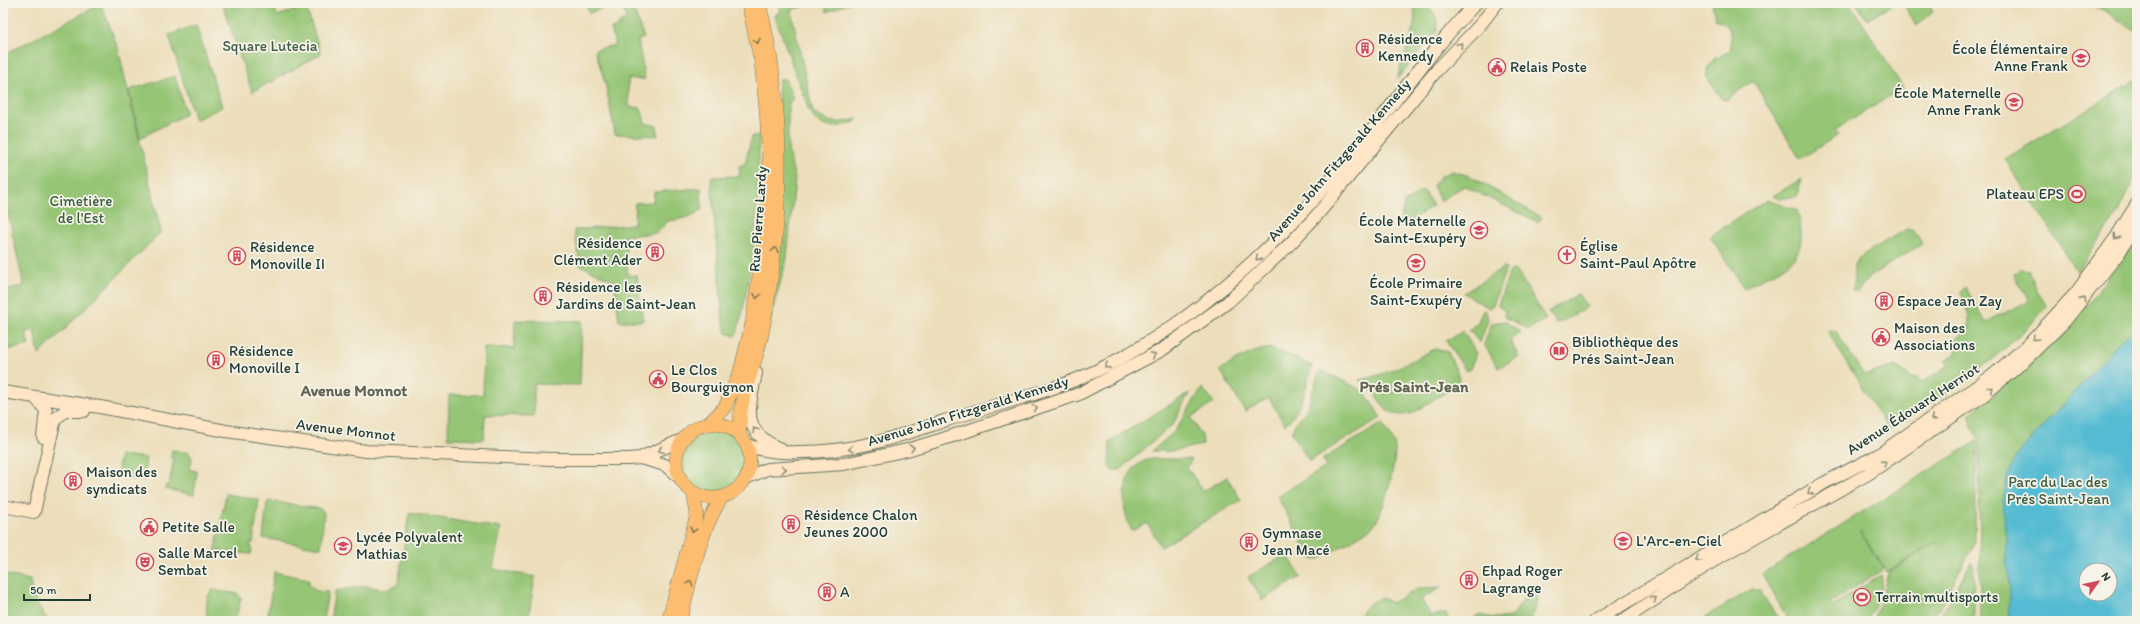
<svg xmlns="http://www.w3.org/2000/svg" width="2140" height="624" viewBox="0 0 2140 624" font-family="Itim,sans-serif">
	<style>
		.green { fill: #95c575; stroke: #5a8154; fill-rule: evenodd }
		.water { fill: #54bbd2; stroke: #3a7c83; fill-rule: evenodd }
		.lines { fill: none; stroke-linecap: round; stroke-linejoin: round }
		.secondary-casing { stroke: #677563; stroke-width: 14 }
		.primary-casing { stroke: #677563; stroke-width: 14 }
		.secondary { stroke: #fee5c5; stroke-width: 12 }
		.primary { stroke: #fcbd6f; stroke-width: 13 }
		.oneway { stroke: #82774f }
		.oneway2 { stroke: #8e917c }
		.labels { text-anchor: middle; stroke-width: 3.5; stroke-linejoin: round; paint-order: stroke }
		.poi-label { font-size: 15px; fill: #1f3d34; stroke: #f7f3e8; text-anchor: start }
		.park-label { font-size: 15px; fill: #3c5f44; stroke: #f7f3e8 }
		.street-label { font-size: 15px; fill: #1f3d34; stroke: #f7f3e8 }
		.neighbourhood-label { font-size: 16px; font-weight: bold; fill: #626653; stroke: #f7f3e8 }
	</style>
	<rect width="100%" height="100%" fill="#f7f3e8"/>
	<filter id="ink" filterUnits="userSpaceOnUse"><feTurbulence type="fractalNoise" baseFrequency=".025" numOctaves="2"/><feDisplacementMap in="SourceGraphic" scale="8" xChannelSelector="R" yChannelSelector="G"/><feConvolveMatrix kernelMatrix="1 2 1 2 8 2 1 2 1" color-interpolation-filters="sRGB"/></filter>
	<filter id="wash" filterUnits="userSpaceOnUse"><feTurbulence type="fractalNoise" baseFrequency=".012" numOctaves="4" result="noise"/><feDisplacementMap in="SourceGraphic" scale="16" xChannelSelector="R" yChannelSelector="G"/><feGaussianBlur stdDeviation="0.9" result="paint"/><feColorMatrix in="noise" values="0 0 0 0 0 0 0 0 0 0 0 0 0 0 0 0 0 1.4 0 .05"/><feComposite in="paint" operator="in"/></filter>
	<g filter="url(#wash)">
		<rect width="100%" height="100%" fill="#ecdeba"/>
		<path class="green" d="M222,3H273L277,16L306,7L321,54L252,92Z
			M586,3H618L589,13Z
			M620,3H631L644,38L638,40L645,79H628L629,107L641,108L645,123L657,126L658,136L615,134L606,86L595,50L615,45L611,29L620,26L619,23L627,19Z
			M778,3H815L791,10L813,112C830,125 838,123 858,119L855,122C833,128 823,132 809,111L778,25L775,16L780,10Z
			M824,3H850L827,12Z
			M1413,3H1424C1432,12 1440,17 1437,31L1397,79C1403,55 1420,27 1413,3Z
			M1712,3H1850L1903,88L1835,130L1838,135L1800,159L1755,84L1751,82L1727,100L1722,99L1706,76L1708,68L1715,57L1725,54L1731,49C1730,32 1733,25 1715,19Z
			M1856,3H1895L1867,20Z
			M1903,3H1928L1933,12L1916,26Z
			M2085,3H2137V32L2105,11Z
			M101,4L118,48L161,232L39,355L34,330L26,332L29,345L3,351V290L24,286L3,191V55Z
			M196,25L222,107L195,120L169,35Z
			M175,76L186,114L140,138L129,90Z
			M783,79H785L793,98L789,103L788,112V150L795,179L787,258L770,321L779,80Z
			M2136,80L2137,172L2117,214L2077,272L2005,159Z
			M759,135C759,203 754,269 737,334L734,336L727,333L723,321L711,177L740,176L739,166L745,164L752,136Z
			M1452,171L1470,176L1542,218L1538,222L1464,186L1440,201L1433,186L1440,177Z
			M1801,179L1798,196L1780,199L1773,196Z
			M701,188L702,209C691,218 681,219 668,221L657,233L625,236L628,276L637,275L643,321H619L614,281L580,265L574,230L634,224L635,203L653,202L654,192Z
			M1423,190L1433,206L1399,228L1404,203Z
			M1766,200L1797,210C1812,264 1784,265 1744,288L1710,236Z
			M1907,229L1915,231L1922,244L1870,276L1857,292L1852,290C1857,281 1851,271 1855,263C1858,255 1897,235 1907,229Z
			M2137,237V621H1980L1979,440L1972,427L1970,414L2060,335L2089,303ZM2086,570H2110V594H2086Z
			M1504,267L1506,269L1493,305L1489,308L1464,293Z
			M2021,269L2029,270L2037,291L2047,306L2025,331L1971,377L1888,430L1828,332L1835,330L1864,375L1896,366L1913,379L1917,377L1921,383L1949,365L1946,360L1957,353L1951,343L1969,328V316L1960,293L1965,287L1986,323C2000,313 2014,309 2029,301L2014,274Z
			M1514,270L1518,273L1546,319L1529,329L1504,317L1505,311L1498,305L1510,271Z
			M1578,294L1587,307L1563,321L1556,323L1548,312Z
			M1483,310L1486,311L1488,320L1480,343L1469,330L1478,322Z
			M515,320L582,321L580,385L534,384V416L485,415L484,439L448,438L449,395H483L484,347L514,348Z
			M1504,321L1521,332L1510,340L1519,357L1498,368L1484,344L1492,323Z
			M1463,331L1476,353L1470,369L1466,371L1446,341Z
			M1272,348L1312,366C1304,391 1304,406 1285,425L1269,398L1245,411L1220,370C1237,360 1252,350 1272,348Z
			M1435,349L1448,352L1460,379L1454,387L1411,414L1401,415L1394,414L1386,409L1372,391L1359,380C1390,374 1408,362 1435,349Z
			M1320,370L1356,387L1366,394L1381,418L1309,461L1292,433L1295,424L1306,411Z
			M1202,388L1214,403L1191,417L1202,436L1203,445L1171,451H1152L1174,432Z
			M1189,393L1173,424L1120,470H1111L1109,466L1110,441Z
			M1383,423C1387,431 1394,439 1395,448C1396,464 1384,512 1374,525C1369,532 1329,553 1319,559L1315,560L1311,558L1277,496L1326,467L1323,459Z
			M681 460a32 32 0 1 1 64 0a32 32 0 1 1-64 0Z
			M1977,441L1975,542L1941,607L1924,621H1877L1874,615L1880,604L1888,573L1937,542L1887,572L1860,531L1884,569L1830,603L1832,606L1881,575C1885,586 1873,612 1866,621H1789L1762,574Z
			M172,450L190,453L189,456L192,457L190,470L197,471L194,495L165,489L166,485H169L174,459L171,458Z
			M120,455L146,458L143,481L117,477Z
			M1152,459H1192L1187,467L1203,491L1227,477L1241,500L1161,547L1147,523L1132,531C1119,509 1120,463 1152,459Z
			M226,494L259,500L253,543H251L250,546L252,547L251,554L215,551Z
			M270,501L321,509L324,512L321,548L263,538L267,503Z
			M409,513L501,528L493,569L535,577L528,620L531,621H330L335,591L366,586L387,590L398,584Z
			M1287,554L1301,577L1262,600L1248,577Z
			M1971,562L1974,566V621H1930L1945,609Z
			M274,572L309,579V585L316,591L328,592L323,621H267Z
			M3,574L30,580C32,596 38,609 49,621H3Z
			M1532,586L1540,591L1531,619L1521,621H1470L1479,615L1494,618L1512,617Z
			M1442,587L1421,599L1431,616L1446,613L1449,621H1362L1360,616C1365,605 1370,602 1382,598L1392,603L1419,588Z
			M1752,589L1760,591L1779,620L1708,621L1705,617Z
			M212,590L238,594L241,598L235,621L208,618C205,610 206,596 212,590Z"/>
		<path class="water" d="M2137,327V621H2008L2010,595L2003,501L2008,474L2018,454L2120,341ZM2086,570H2110V594H2086Z"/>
	</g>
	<g filter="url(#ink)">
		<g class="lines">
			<defs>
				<path id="secondary" d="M756,373C749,409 740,431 780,449
					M3,392L100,407L226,431L366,451L551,459H629L640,458L682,440
					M35,397L46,410L43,437
					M747,445C764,452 782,453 800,452C854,452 894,438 944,421C998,403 1056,392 1106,366C1204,316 1282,240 1351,156C1393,106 1430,51 1476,3
					M640,458L665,465L679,477
					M746,478L767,469L844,464L907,450L940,440L1079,394L1162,350L1228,302L1290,244L1317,215L1437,70L1480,25L1497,3
					M3,506L34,512L55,419L65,411H84
					M1595,621L1824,483L1878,455L1992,376L2029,344L2076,293L2117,236L2137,204
					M1622,621L1721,556L1868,474L1984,395L2023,362L2064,322L2119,253L2137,223"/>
				<path id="primary" d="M676 461a37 37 0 1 1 74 0a37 37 0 1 1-74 0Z
					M708,424L725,407L740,372L752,323L767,221L769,159L766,109L761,62L748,3
					M740,435C737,397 757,365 763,329C783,222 787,109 759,3
					M668,621L697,514L693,492
					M680,621C691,580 699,533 722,497"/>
			</defs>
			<use href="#secondary" class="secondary-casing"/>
			<use href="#primary" class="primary-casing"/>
			<use href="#secondary" class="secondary"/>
			<use href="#primary" class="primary"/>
		</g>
		<defs><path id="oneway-chevron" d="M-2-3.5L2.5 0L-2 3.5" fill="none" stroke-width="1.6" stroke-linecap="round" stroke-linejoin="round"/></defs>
		<g class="oneway">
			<use href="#oneway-chevron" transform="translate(757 41) rotate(79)"/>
			<use href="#oneway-chevron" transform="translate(775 250) rotate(-82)"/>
			<use href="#oneway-chevron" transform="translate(757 296) rotate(99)"/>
			<use href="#oneway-chevron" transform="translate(693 530) rotate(106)"/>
			<use href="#oneway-chevron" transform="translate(690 583) rotate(-74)"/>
		</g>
		<g class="oneway2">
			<use href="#oneway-chevron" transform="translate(1460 45) rotate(-49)"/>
			<use href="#oneway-chevron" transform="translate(2116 237) rotate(124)"/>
			<use href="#oneway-chevron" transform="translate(1258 258) rotate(138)"/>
			<use href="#oneway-chevron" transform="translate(2083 299) rotate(-51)"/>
			<use href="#oneway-chevron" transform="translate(2035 338) rotate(135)"/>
			<use href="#oneway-chevron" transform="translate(1153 355) rotate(-29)"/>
			<use href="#oneway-chevron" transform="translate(1107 366) rotate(153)"/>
			<use href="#oneway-chevron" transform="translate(1991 389) rotate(-39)"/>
			<use href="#oneway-chevron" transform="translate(1035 408) rotate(-18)"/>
			<use href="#oneway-chevron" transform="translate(1933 418) rotate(146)"/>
			<use href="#oneway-chevron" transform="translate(755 430) rotate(-123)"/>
			<use href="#oneway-chevron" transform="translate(912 448) rotate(-16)"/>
			<use href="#oneway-chevron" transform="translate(851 449) rotate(170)"/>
			<use href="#oneway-chevron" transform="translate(661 450) rotate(157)"/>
			<use href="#oneway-chevron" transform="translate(1884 463) rotate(-33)"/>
			<use href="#oneway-chevron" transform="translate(784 469) rotate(-2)"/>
			<use href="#oneway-chevron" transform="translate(1810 492) rotate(149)"/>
			<use href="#oneway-chevron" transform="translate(1698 559) rotate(149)"/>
			<use href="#oneway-chevron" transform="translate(1654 599) rotate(-34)"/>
		</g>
	</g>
	<defs>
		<symbol id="building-ring" viewBox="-11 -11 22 22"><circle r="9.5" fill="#f7f3e8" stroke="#d1495b" stroke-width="1.5"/><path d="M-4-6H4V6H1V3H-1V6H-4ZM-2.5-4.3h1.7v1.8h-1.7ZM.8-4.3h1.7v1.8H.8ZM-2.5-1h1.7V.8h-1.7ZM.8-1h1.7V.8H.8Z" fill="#d1495b"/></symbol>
		<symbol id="school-ring" viewBox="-11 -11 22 22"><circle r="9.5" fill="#f7f3e8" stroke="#d1495b" stroke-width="1.5"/><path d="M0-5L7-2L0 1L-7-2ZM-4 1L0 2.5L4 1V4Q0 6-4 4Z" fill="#d1495b"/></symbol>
		<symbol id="civic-ring" viewBox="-11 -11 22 22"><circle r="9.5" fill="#f7f3e8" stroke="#d1495b" stroke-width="1.5"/><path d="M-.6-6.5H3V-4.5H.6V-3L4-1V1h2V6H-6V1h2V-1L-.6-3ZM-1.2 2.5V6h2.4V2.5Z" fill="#d1495b"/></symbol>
		<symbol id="stadium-ring" viewBox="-11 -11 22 22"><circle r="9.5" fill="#f7f3e8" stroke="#d1495b" stroke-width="1.5"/><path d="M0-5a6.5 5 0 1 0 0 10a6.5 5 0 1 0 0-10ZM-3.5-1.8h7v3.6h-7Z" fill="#d1495b"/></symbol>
		<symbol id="church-ring" viewBox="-11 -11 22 22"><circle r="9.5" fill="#f7f3e8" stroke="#d1495b" stroke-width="1.5"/><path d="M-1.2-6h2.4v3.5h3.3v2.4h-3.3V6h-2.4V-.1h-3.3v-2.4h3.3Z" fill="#d1495b"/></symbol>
		<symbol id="library-ring" viewBox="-11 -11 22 22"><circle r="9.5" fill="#f7f3e8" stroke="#d1495b" stroke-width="1.5"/><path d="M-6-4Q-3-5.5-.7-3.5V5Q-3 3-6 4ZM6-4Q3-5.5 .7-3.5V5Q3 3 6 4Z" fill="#d1495b"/></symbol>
		<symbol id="theatre-ring" viewBox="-11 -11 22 22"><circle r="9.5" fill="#f7f3e8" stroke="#d1495b" stroke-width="1.5"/><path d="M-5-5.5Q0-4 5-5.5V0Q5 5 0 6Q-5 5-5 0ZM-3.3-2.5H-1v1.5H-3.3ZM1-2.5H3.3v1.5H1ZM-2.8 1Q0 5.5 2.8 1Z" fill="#d1495b"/></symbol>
	</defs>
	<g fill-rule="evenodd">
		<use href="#building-ring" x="1355" y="38" width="20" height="20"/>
		<use href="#school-ring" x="2071" y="48" width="20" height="20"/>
		<use href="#civic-ring" x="1487" y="57" width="20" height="20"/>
		<use href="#school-ring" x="2004" y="92" width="20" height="20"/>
		<use href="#stadium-ring" x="2067" y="184" width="20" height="20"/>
		<use href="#school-ring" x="1469" y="220" width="20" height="20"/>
		<use href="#building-ring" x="645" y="242" width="20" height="20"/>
		<use href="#church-ring" x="1557" y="245" width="20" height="20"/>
		<use href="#building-ring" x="227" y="246" width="20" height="20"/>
		<use href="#school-ring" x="1406" y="253" width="20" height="20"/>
		<use href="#building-ring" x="533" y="286" width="20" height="20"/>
		<use href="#building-ring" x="1874" y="291" width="20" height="20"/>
		<use href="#civic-ring" x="1871" y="327" width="20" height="20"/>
		<use href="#library-ring" x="1549" y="341" width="20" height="20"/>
		<use href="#building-ring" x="206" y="350" width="20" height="20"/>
		<use href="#civic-ring" x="648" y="369" width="20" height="20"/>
		<use href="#building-ring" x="63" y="471" width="20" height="20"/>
		<use href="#building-ring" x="781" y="514" width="20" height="20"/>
		<use href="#civic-ring" x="139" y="517" width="20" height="20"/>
		<use href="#school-ring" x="1613" y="531" width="20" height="20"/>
		<use href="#building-ring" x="1239" y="532" width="20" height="20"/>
		<use href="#school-ring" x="333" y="536" width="20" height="20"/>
		<use href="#theatre-ring" x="135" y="552" width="20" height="20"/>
		<use href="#building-ring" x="1459" y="570" width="20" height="20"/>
		<use href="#building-ring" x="817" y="582" width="20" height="20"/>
		<use href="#stadium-ring" x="1852" y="587" width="20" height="20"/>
	</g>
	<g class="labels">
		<g class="poi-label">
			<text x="1378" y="44">Résidence<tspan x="1378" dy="17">Kennedy</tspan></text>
			<text x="2068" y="54" text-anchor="end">École Élémentaire<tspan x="2068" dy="17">Anne Frank</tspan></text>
			<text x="1510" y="72">Relais Poste</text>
			<text x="2001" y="98" text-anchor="end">École Maternelle<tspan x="2001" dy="17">Anne Frank</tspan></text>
			<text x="2064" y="199" text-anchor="end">Plateau EPS</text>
			<text x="1466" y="226" text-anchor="end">École Maternelle<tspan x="1466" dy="17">Saint-Exupéry</tspan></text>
			<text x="642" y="248" text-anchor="end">Résidence<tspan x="642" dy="17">Clément Ader</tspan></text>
			<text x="1580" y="251">Église<tspan x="1580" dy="17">Saint-Paul Apôtre</tspan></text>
			<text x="250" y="252">Résidence<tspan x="250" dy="17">Monoville II</tspan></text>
			<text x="1416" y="288" text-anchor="middle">École Primaire<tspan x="1416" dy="17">Saint-Exupéry</tspan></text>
			<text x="556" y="292">Résidence les<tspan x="556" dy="17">Jardins de Saint-Jean</tspan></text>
			<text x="1897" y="306">Espace Jean Zay</text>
			<text x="1894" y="333">Maison des<tspan x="1894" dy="17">Associations</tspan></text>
			<text x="1572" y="347">Bibliothèque des<tspan x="1572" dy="17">Prés Saint-Jean</tspan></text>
			<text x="229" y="356">Résidence<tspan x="229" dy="17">Monoville I</tspan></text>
			<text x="671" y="375">Le Clos<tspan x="671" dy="17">Bourguignon</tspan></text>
			<text x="86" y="477">Maison des<tspan x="86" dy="17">syndicats</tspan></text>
			<text x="804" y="520">Résidence Chalon<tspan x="804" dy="17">Jeunes 2000</tspan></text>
			<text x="162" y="532">Petite Salle</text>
			<text x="1262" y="538">Gymnase<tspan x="1262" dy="17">Jean Macé</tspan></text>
			<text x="356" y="542">Lycée Polyvalent<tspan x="356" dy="17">Mathias</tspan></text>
			<text x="1636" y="546">L'Arc-en-Ciel</text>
			<text x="158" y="558">Salle Marcel<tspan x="158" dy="17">Sembat</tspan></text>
			<text x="1482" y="576">Ehpad Roger<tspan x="1482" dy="17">Lagrange</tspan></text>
			<text x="840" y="597">A</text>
			<text x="1875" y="602">Terrain multisports</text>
		</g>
		<g class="park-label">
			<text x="270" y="51">Square Lutecia</text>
			<text x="81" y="206">Cimetière<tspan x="81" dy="17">de l'Est</tspan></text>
			<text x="2058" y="487">Parc du Lac des<tspan x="2058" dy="17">Prés Saint-Jean</tspan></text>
		</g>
		<g class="street-label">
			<text transform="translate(1339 160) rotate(-49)" y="5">Avenue John Fitzgerald Kennedy</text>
			<text transform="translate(758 219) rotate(-86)" y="5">Rue Pierre Lardy</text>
			<text transform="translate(1913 409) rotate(-33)" y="5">Avenue Édouard Herriot</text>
			<text transform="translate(968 411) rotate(-17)" y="5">Avenue John Fitzgerald Kennedy</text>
			<text transform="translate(346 430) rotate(7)" y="5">Avenue Monnot</text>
		</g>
		<g class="neighbourhood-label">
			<text x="1414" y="392">Prés Saint-Jean</text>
			<text x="354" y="396">Avenue Monnot</text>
		</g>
	</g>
	<rect width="2140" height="624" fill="none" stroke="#f7f3e8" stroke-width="16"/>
	<g transform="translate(2098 582) rotate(57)"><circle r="19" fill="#f7f3e8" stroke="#a1aaa0"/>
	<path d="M0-3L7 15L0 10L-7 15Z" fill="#d1495b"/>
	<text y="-6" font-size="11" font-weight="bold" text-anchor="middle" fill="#1f3d34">N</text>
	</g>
	<path d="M24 594v6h66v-6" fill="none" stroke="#1f3d34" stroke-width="2"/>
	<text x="30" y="594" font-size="12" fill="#1f3d34" stroke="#f7f3e8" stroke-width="3" paint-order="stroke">50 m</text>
</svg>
